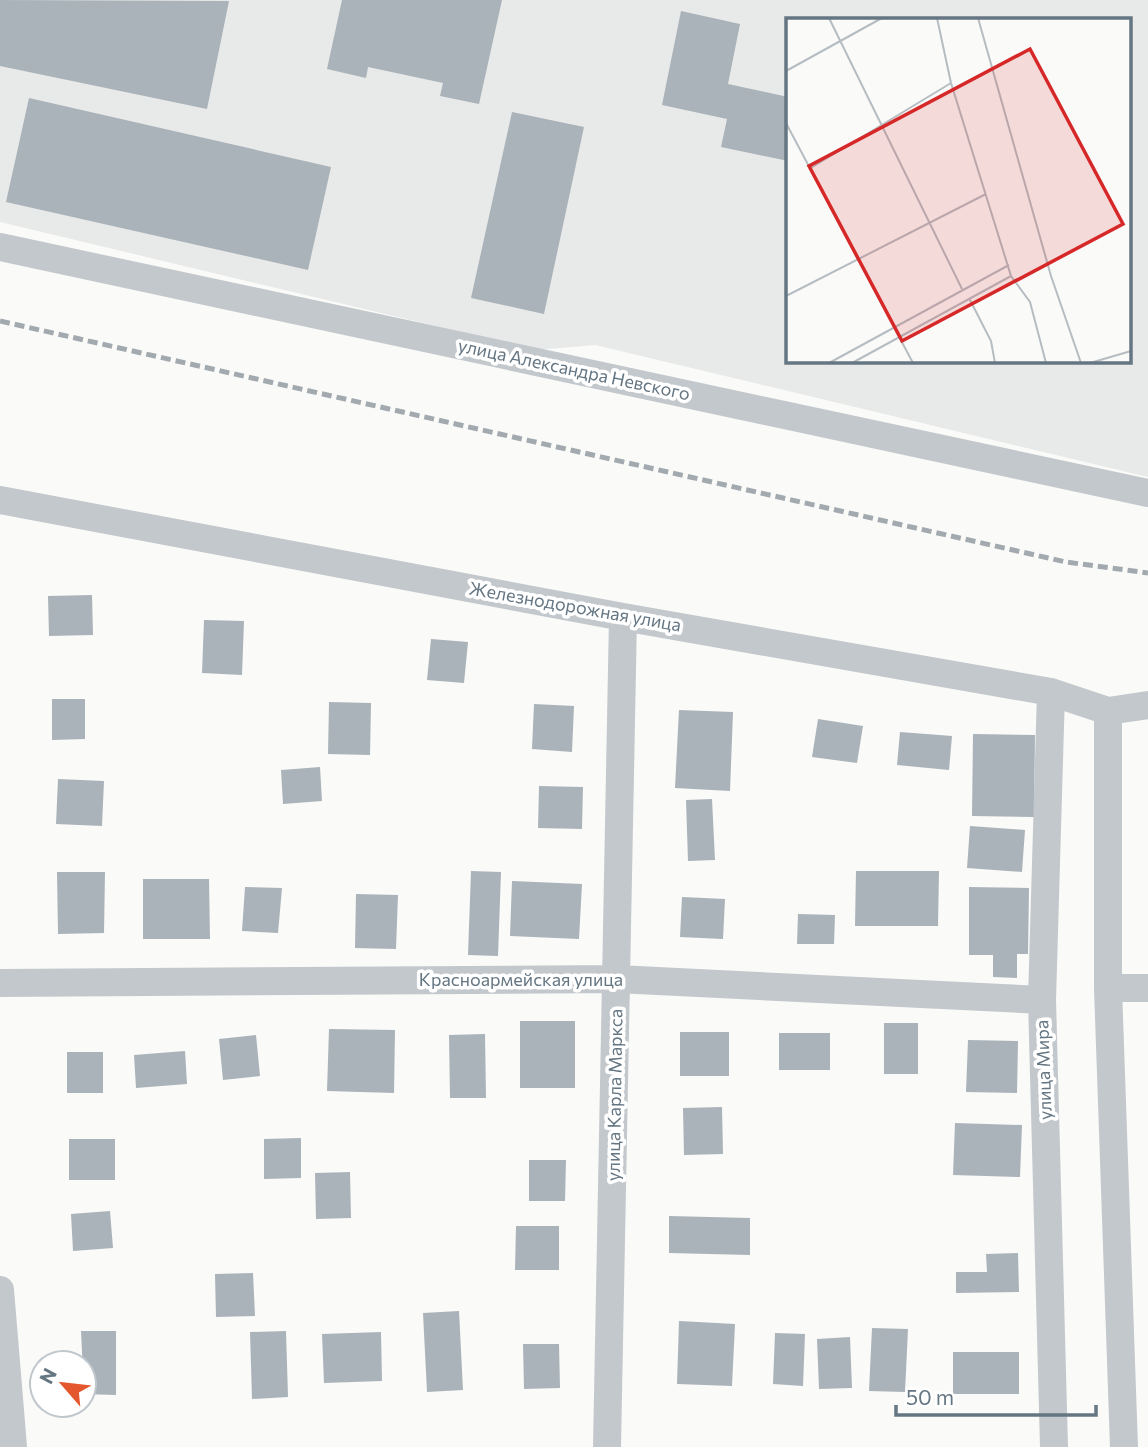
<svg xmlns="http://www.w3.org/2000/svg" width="1148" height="1447" viewBox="0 0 1148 1447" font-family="Commissioner,sans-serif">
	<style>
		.built { fill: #e8e9e9; fill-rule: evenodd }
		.building { fill: #aab3b9 }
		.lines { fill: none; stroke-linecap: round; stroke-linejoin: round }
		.minor { stroke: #c3c8cc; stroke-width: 28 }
		.rail { stroke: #a2aab0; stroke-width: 5; stroke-dasharray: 10 5; stroke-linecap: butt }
		.labels { text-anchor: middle; stroke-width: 7; stroke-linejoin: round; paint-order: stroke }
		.street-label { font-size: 18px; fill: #657683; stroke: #fff }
		.inset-road { fill: none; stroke: #b5bdc2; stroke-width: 2 }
		.view { fill: #d62828; fill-opacity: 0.15; stroke: #d62828; stroke-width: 3.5 }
		.inset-edge { fill: none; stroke: #657683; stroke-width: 3.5 }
	</style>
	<rect width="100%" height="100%" fill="#fafaf8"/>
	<path class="built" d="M0,0H1148V477L595,345L536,350L0,222ZM788,19H1129V360H788Z"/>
	<path class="building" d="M0,0L229,1L207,109L0,66Z
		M342,0H502L479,104L440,96L443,83L368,67L366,78L327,69Z
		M681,11L740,24L728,84L788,97V161L721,147L727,119L662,105Z
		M29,98L331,167L308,270L6,202Z
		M512,112L584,127L544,314L471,298Z
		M92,595L93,635L49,636L48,596Z
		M204,620L244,621L242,675L202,673Z
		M431,639L468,642L464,683L427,680Z
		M52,699H85V739L52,740Z
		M329,702L371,703L370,755L328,754Z
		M534,704L574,706L572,752L532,749Z
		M679,710L733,712L730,791L675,788Z
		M818,719L863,726L857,763L812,757Z
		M900,732L952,736L949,770L897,765Z
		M973,734L1035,735L1034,817L972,816Z
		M320,767L322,801L283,804L281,770Z
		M58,779L104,781L102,826L56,824Z
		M539,786L583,787L582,829L538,828Z
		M712,799L715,860L688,861L686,800Z
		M970,826L1025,830L1022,872L967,868Z
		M471,871L501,872L498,956L468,955Z
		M856,871H939L938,926H855Z
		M57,872H105L104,933L58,934Z
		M143,879H209L210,939H143Z
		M512,881L582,884L579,939L510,936Z
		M245,887L282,888L278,933L242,931Z
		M969,887L1029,888L1028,954H1017V978L993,977V955H969Z
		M356,894L398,895L396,949L355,948Z
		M682,897L725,899L723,939L680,937Z
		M798,914L835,915L834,944H797Z
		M520,1021H575V1088H520Z
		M884,1023H918V1074H884Z
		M329,1029L395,1030L394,1093L327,1091Z
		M680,1032H729V1076H680Z
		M779,1033H830V1070H779Z
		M485,1034L486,1098H450L449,1035Z
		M256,1035L260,1076L223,1080L219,1039Z
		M968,1040L1018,1041L1017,1093L966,1092Z
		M185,1051L187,1084L136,1088L134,1055Z
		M67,1052H103V1093H67Z
		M722,1107L723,1154L684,1155L683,1108Z
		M955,1123L1022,1125L1020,1177L953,1175Z
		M301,1138V1178L264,1179V1139Z
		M69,1139H115V1180H69Z
		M529,1160H566L565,1201H529Z
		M350,1172L351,1218L316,1219L315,1173Z
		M110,1211L113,1248L73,1251L71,1214Z
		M669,1216L750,1218V1255L669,1253Z
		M516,1226H559V1270H515Z
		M1018,1253L1019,1292L956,1293V1272H987L986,1254Z
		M253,1273L255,1316L216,1317L215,1274Z
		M459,1311L463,1390L427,1392L423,1313Z
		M679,1321L735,1324L732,1386L677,1384Z
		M872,1328L908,1329L905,1392L869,1391Z
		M81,1331H116V1395L84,1394Z
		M286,1331L288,1397L252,1399L250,1332Z
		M381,1332L382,1381L324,1383L322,1334Z
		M775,1333L805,1334L803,1386L773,1384Z
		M850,1337L852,1388L819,1389L817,1339Z
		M523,1344H559L560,1388L524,1389Z
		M953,1352H1019V1394H953Z"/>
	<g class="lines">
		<path class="minor" d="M0,247L1148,493
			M0,500L623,617L1051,692L1108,711L1148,705
			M1051,692L1042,1000L1054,1447
			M1108,711V988L1124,1447
			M0,983L617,979L1042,1000
			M1108,988H1148
			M0,1290L13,1447
			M607,1447L623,617"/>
		<path class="rail" d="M0,321L1066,562L1148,573"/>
	</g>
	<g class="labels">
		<g class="street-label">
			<text transform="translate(574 370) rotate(12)" y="6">улица Александра Невского</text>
			<text transform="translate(575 607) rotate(10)" y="6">Железнодорожная улица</text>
			<text x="521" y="986">Красноармейская улица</text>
			<text transform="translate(1044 1070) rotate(-92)" y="6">улица Мира</text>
			<text transform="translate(615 1095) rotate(-89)" y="6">улица Карла Маркса</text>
		</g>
	</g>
	<g transform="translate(786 18)">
		<rect width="345" height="345" fill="#fafaf8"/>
		<path class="inset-road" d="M43,0L176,271M151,0L165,65L225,258L244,284L260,345M192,0L265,258L295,345M0,53L96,0M0,105L127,345M23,151L165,65M0,278L200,176M183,280L205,323L209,345M43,345L223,247M66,345L225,258M304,345L345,333"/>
		<path class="view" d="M244,31L337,206L116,323L23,148Z"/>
		<rect width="345" height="345" class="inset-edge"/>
	</g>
	<g transform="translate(63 1384) rotate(298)"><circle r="33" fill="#ffffff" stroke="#c1c8cd" stroke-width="2"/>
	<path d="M0-5L12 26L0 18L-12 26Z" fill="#e4572e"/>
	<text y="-10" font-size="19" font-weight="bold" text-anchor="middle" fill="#657683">N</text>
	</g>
	<path d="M896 1405v10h200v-10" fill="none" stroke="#657683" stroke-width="3.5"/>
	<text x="906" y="1405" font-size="21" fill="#657683" stroke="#ffffff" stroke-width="5" paint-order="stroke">50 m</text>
</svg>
